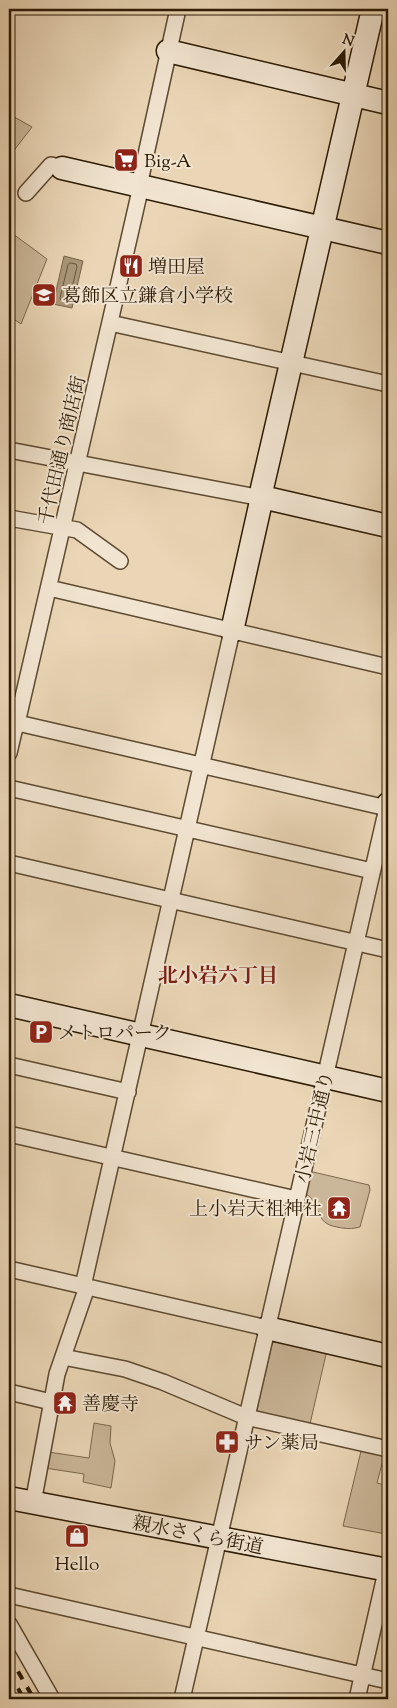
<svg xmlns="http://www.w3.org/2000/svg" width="397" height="1708" viewBox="0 0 397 1708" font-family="'Sorts Mill Goudy','Noto Serif JP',serif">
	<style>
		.green { fill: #cab698; stroke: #7b684e }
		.water { fill: #a99679; stroke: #77644a }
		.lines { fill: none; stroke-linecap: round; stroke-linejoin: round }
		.shore { stroke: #6a583e; stroke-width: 1 }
		.street-casing { stroke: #5c4930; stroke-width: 18 }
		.secondary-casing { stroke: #2c1a03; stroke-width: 25 }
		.street { stroke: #f1e4d0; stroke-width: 15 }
		.secondary { stroke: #f1e4d0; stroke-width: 22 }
		.rail { stroke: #2c1a03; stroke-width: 4; stroke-dasharray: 9 9; stroke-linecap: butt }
		.labels { text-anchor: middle; stroke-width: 4; stroke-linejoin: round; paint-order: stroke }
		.poi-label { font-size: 19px; fill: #2c1a03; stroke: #f1e4d0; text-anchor: start }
		.street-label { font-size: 19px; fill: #2c1a03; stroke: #f1e4d0 }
		.neighbourhood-label { font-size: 20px; font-weight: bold; fill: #7a1f14; stroke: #f1e4d0 }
	</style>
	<rect width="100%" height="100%" fill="#ead6b6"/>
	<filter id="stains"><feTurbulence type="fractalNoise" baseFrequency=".004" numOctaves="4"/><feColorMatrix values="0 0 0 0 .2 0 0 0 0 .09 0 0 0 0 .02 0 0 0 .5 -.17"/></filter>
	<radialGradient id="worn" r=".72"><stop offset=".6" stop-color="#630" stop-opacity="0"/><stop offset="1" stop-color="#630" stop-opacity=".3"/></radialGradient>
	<path class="green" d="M9,114L32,127L9,157Z
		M9,231L47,259L21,324L9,316Z
		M313,1172L369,1185L370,1190L360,1227C352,1229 346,1229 337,1227C313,1223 323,1205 306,1194L309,1174Z
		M278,1339L327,1350L310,1424L259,1413L257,1409L272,1344Z
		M94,1423L111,1426L110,1443L115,1461L111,1488L83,1482L84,1474L45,1468L48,1452L89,1458Z
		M361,1451L384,1456L377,1483L388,1486V1530L386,1534L343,1526Z"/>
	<path class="water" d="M64,256L83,261L72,308L53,304Z"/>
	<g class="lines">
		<path class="shore" d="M70,263L76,264L77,267L69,300L66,302L61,300L60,298L68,265Z"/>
		<defs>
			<path id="street" d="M139,186L178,9
				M26,193L51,165L62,168
				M110,323L388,384
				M9,450L262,498
				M9,518L77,530L120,561
				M49,588L388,667
				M9,721L387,808L182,1699
				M17,723C60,544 100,365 141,186
				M9,753L16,723
				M9,788L372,871
				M9,863L388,950
				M9,1065L128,1092
				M9,1134L296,1199
				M9,1269L267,1328
				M83,1286L232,631
				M63,1357L125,1369L163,1382L246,1417L388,1449
				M9,1392L51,1402
				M33,1503L57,1374L87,1287
				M9,1595L388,1681
				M9,1624L52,1699
				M357,1699L388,1563"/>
			<path id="secondary" d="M168,51L388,103
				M62,168L388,243
				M262,497L388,526
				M232,631L262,497H260L373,9
				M388,804V809
				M9,1005L388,1091
				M267,1328L388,1356
				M9,1498L388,1570"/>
		</defs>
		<use href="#street" class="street-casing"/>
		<use href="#secondary" class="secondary-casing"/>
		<use href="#street" class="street"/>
		<use href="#secondary" class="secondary"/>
		<path class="rail" d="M9,1656L34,1699
			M9,1673L24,1699"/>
	</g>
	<defs>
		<symbol id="supermarket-square" viewBox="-11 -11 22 22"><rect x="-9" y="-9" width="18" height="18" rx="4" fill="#8f2418" stroke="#f1e4d0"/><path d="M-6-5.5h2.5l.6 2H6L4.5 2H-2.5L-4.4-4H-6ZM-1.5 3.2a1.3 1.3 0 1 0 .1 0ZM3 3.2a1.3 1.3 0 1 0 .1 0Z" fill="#fff"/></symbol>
		<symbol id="restaurant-square" viewBox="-11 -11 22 22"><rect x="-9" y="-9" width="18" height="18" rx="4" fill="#8f2418" stroke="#f1e4d0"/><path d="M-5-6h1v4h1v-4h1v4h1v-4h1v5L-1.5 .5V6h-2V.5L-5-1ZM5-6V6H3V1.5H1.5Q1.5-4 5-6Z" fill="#fff"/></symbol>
		<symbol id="school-square" viewBox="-11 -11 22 22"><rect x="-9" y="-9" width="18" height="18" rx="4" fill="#8f2418" stroke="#f1e4d0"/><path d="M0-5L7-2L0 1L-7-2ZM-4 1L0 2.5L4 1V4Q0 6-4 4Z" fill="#fff"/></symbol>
		<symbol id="parking-square" viewBox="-11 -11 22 22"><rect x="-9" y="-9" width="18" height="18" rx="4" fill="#8f2418" stroke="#f1e4d0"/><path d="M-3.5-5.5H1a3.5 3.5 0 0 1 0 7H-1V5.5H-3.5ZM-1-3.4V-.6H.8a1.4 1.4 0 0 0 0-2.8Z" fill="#fff"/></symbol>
		<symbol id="temple-square" viewBox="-11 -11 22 22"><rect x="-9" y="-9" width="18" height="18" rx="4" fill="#8f2418" stroke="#f1e4d0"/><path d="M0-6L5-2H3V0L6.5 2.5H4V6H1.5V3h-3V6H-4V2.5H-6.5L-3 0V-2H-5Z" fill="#fff"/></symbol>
		<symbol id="pharmacy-square" viewBox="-11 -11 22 22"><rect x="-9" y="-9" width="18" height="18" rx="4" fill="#8f2418" stroke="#f1e4d0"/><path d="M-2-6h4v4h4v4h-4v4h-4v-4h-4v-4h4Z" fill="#fff"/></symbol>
		<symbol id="shop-square" viewBox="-11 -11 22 22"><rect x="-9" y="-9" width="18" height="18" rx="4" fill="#8f2418" stroke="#f1e4d0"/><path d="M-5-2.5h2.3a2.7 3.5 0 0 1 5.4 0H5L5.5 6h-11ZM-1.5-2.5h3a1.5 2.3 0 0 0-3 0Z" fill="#fff"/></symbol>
	</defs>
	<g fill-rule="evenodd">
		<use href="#supermarket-square" x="112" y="146" width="28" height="28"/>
		<use href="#restaurant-square" x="117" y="252" width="28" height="28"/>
		<use href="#school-square" x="30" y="281" width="28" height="28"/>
		<use href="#parking-square" x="27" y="1018" width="28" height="28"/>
		<use href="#temple-square" x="325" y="1194" width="28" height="28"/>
		<use href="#temple-square" x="51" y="1389" width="28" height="28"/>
		<use href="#pharmacy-square" x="213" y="1428" width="28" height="28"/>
		<use href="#shop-square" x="63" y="1522" width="28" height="28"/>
	</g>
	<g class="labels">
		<g class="poi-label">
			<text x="144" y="167">Big-A</text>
			<text x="148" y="273">増田屋</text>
			<text x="62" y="302">葛飾区立鎌倉小学校</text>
			<text x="58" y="1039">メトロパーク</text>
			<text x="322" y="1215" text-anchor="end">上小岩天祖神社</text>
			<text x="82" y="1410">善慶寺</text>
			<text x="244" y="1449">サン薬局</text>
			<text x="77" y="1570" text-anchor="middle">Hello</text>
		</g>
		<g class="street-label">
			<text transform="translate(61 450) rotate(-77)" y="7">千代田通り商店街</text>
			<text transform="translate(314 1127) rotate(-77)" y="7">小岩三中通り</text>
			<text transform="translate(198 1534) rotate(11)" y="7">親水さくら街道</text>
		</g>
		<g class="neighbourhood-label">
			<text x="218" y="982">北小岩六丁目</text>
		</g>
	</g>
	<rect width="397" height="1708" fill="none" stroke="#ead6b6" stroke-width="30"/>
	<rect x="10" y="10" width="377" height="1688" fill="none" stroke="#2c1a03" stroke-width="2.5"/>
	<rect x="15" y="15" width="367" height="1678" fill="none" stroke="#2c1a03"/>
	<g transform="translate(344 52) rotate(20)" stroke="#f1e4d0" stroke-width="4" paint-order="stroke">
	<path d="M0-4L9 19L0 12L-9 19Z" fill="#2c1a03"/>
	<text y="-8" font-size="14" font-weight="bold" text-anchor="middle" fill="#2c1a03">N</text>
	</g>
	<rect width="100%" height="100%" filter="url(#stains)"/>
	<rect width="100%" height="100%" fill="url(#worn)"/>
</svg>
